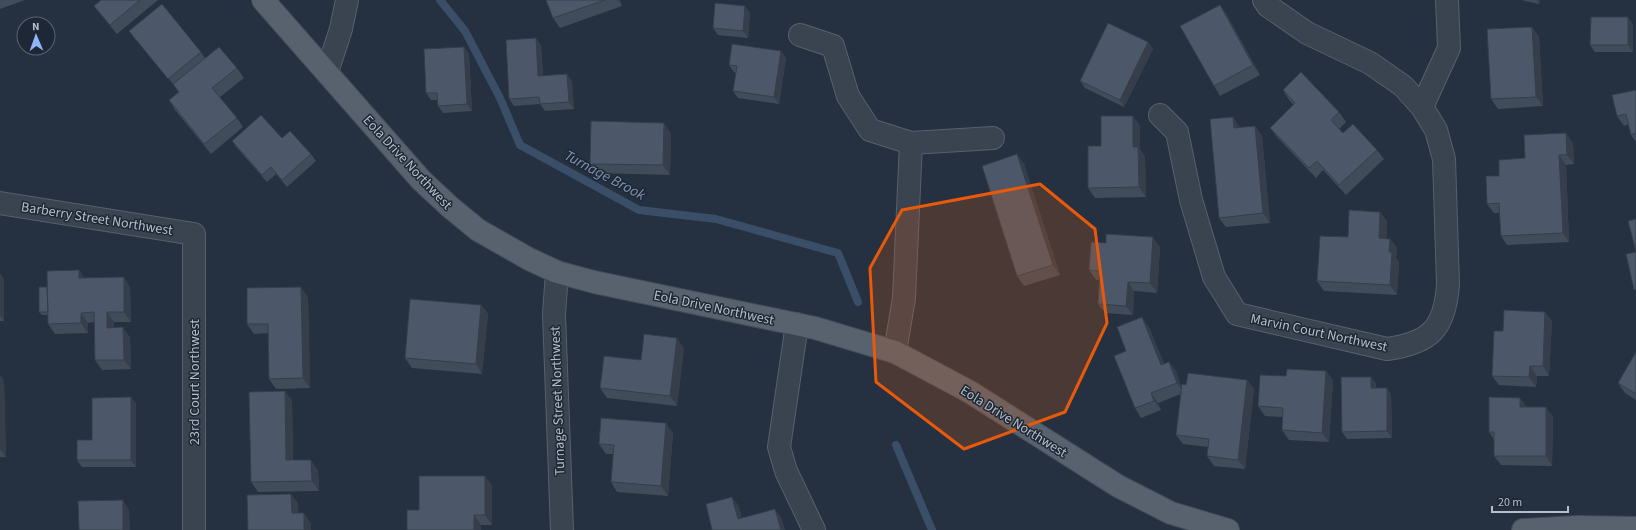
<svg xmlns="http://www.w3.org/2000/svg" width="1636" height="530" viewBox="0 0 1636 530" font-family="'Source Sans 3',sans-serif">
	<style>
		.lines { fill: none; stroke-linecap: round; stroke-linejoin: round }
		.stream { stroke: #3b4e68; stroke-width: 8 }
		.minor-casing { stroke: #57616d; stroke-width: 24 }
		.major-casing { stroke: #434c59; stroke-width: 24 }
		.minor { stroke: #3a4350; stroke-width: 22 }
		.major { stroke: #58626f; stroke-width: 22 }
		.wall { fill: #414c5a }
		.shaded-wall { fill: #353e4a }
		.building { fill: #4c5869; stroke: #353e4a }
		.marked { fill: #e8590c; fill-opacity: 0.2; stroke: #e8590c; stroke-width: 3; stroke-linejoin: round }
		.labels { text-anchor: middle; stroke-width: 3; stroke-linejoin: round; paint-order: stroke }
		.street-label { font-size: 14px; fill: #b6beca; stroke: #1e2735 }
		.water-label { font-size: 15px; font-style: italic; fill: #7e94b1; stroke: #1e2735 }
	</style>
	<rect width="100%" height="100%" fill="#253140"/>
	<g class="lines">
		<path class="stream" d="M440,0L465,31L500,98L520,145L639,210L716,219L838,253L858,302
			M896,445L932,530"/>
		<defs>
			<path id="minor" d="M800,35L833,46L848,96L870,130L911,143L993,138
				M327,72L341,29L347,0
				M1422,107L1449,48L1447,0
				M1160,115L1177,132L1191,200L1214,277L1237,314L1387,349C1430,343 1445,329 1448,284L1444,159L1436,130L1422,107L1403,86L1370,63L1307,33L1268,6L1264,0
				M0,203L194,234V530
				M557,272L554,314L562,530
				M797,324L779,447L786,471L814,530
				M895,352L904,298L911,143"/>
			<path id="major" d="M263,0L421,180L450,207L478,230L529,259L557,272L594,282L815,328L895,352L970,392L1118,486L1171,513L1228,530
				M1523,530L1578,527L1636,528"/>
		</defs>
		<use href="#minor" class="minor-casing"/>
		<use href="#major" class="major-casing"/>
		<use href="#minor" class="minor"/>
		<use href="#major" class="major"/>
	</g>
	<path class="wall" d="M0,0H25L0,9Z
		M101,0H158L117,34L101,15L94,6Z
		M546,0H620L622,6L560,28L553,18Z
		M1521,0H1540L1539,4Z
		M1220,5L1227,15L1260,75L1220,96L1214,86Z
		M750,13L748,38L718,35L713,28Z
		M1633,24V52H1595L1590,45Z
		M1532,27L1539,37L1543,106L1498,109L1491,99Z
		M129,31L201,52L205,58L237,68L244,78L220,97L237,118L243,127L211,154L175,110L169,100L178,92L174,85L134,38Z
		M1148,42L1153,49L1124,107L1085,88L1080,81Z
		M541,45L543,75L572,81L574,109L545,111L540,104L514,106L509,99Z
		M464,47L469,54L472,111L443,113L438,106L437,100H431L426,93Z
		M786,58L779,104L738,98L733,91L736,73L734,72L729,65Z
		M1283,90L1339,112L1346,122L1339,129L1343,133L1377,150L1384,159L1346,195L1323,170L1316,178L1277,137L1270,128L1294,105L1289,100Z
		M1636,90V142L1631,135L1629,124L1624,126L1617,116Z
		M1133,116L1140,126V149L1145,157L1146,197L1095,198L1088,188L1101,146Z
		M1255,126L1262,136L1270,223L1226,227L1219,218L1240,127V128Z
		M671,133L670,175L597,173L590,164Z
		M282,138L311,154L316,161L287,187L276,174L267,182L237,148L232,141Z
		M1573,143L1574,164L1566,165L1569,242L1507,245L1501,236L1499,213H1494L1487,204L1499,176Z
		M1017,154L1024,164L1060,275L1024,286L1017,276Z
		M1380,212L1387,221L1386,239H1390L1397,248L1396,258L1399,262L1397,295L1324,291L1317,281L1348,237Z
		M1160,247L1157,293L1134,291L1133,315L1105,313L1098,304L1100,280H1096L1089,270Z
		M79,270L84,278L130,287L131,322H114V328L130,337L131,369L102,370L95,360L94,322L88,323V333L55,334L48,324V315H42L39,312L47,287Z
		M0,273L4,280V321H0Z
		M308,297L310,388L276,389L269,379V333L254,334L247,324Z
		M481,305L488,314L482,374L412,368L405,358Z
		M1552,321L1549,376H1537L1536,387L1499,385L1492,376L1503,331Z
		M1149,327L1164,364L1169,362L1176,371L1181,387L1186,385L1247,380L1254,389L1245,469L1214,466L1207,456L1208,447L1183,444L1176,435L1181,394L1158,403L1161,410L1141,418L1135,408L1126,351Z
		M684,348L677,406L607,398L600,388L641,360Z
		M1636,352V400L1625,393L1618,383Z
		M1326,371L1333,381L1329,442L1289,440L1282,430L1283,417L1265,416L1258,406L1286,376Z
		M0,375L4,381L6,457H0Z
		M1371,377L1376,384V388H1387L1391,395L1392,438L1347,439L1342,432Z
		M285,391L292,401L293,460L318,470L319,491L258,492L251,482Z
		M131,397L136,404V467H82L77,460L92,440Z
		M1520,398L1526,407H1546L1553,417L1552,466L1501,465L1494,456V440L1489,432Z
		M673,433L668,496L617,492L611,482L613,454H606L599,444Z
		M485,476L492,486V525H481V530H407L419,510Z"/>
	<path class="shaded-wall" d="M618,0H620L622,6Z
		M1537,0H1540L1539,4Z
		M1220,5L1227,15L1260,75L1253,65Z
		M745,6L750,13L748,38L743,31Z
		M1628,17L1633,24V52L1628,45Z
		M1532,27L1539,37L1543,106L1536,97Z
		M536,38L541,45L543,83L538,76Z
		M1148,42L1153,49L1124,107L1120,100Z
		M464,47L469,54L472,111L467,104Z
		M781,51L786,58L779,104L774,97Z
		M567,74L572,81L574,109L569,102Z
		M1133,116L1140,126V149L1145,157L1146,197L1139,187L1133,147Z
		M1233,117L1240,127L1241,138L1234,128Z
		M664,123L671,133L670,175L663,165Z
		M1255,126L1262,136L1270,223L1263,213Z
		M1566,133L1573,143L1574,164L1567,155Z
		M1017,154L1024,164L1060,275L1053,265Z
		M1559,155L1566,165L1569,242L1563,233Z
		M1380,212L1387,221L1386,248L1379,238Z
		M1153,237L1160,247L1157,293L1150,283Z
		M1390,239L1397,248L1396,258L1399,262L1397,295L1390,285L1389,252Z
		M79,270L86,280L79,278Z
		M0,273L4,280V321L0,315Z
		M124,277L130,287L131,322L124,312Z
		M1128,282L1134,291L1133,315L1126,306Z
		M301,287L308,297L310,388L303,378Z
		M481,305L488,314L482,374L476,364Z
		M107,312L114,322V337L107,328Z
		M1545,312L1552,321L1549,376L1543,366Z
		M81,313L88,323V333L81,323Z
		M1142,317L1149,327L1168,375L1161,365Z
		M123,327L130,337L131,369L124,360Z
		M677,338L684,348L677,406L670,396Z
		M1169,362L1176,371L1184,393L1177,383Z
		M1530,366L1537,376L1536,387L1529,377Z
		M1326,371L1333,381L1329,442L1322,433Z
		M0,375L4,381L6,457L0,449Z
		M1371,377L1376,384V395L1371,388Z
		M1247,380L1254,389L1245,469L1238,460Z
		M1387,388L1391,395L1392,438L1387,431Z
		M285,391L292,401L293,470L286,460Z
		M1151,393L1158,403L1161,410L1154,401Z
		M131,397L136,404V467L131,460Z
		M1520,398L1527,407H1520Z
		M1546,407L1553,417L1552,466L1546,456Z
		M666,423L673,433L668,496L661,486Z
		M311,460L318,470L319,491L312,481Z
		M485,476L492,486V525L485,515Z
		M291,494L298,503L299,523L292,513Z
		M732,497L739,506L744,528L738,519Z
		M123,500L129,510L130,530H123Z
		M775,509L782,519L785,530H781Z
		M304,513L311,523V530H304Z
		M474,515L481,525V530H474Z"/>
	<path class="building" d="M101,0H140L110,25L94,6Z
		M546,0H605L553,18Z
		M715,3L745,6L743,31L713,28Z
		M162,4L201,52L168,79L129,31Z
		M1220,5L1253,65L1214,86L1180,26Z
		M1591,17H1628V45H1590Z
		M1108,23L1148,42L1120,100L1080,81Z
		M1532,27L1536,97L1491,99L1487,29Z
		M536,38L538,76L567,74L569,102L540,104L539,97L509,99L506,40Z
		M732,44L781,51L774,97L733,91L737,66L729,65Z
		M219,47L237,68L212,88L237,118L204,144L169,100L179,92L173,84Z
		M464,47L467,104L438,106L437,93H426L424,49Z
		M1301,72L1339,112L1331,120L1343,133L1353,124L1377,150L1339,185L1317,161L1309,168L1270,128L1295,103L1283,90Z
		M1636,90V133L1631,135L1626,114L1617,116L1612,95Z
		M261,115L282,138L290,131L311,154L282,180L271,167L262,175L232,141Z
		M1101,116H1133V147H1138L1139,187L1088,188V146H1101Z
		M1233,117L1234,128L1255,126L1263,213L1219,218L1210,119Z
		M591,121L664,123L663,165L590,164Z
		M1566,133L1567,155H1559L1563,233L1501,236L1499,203L1487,204L1486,176H1499V160L1525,158L1524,135Z
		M1017,154L1053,265L1017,276L982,166Z
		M1349,210L1380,212L1379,238L1390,239L1389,252H1392L1390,285L1317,281L1320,236L1348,237Z
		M1636,219V289L1634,290L1626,254L1636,252L1628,221Z
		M1106,234L1153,237L1150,283L1128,282L1126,306L1098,304L1100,271L1089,270L1091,242L1106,243Z
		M79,270V278L124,277V312H107V328L123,327L124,360H95L94,312L81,313V323L48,324L47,271Z
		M39,287H47L48,312H39Z
		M301,287L303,378L269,379L268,324H247V288Z
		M410,299L481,305L476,364L405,358Z
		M1504,310L1545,312L1543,366H1530L1529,377L1492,376L1494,331H1503Z
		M1142,317L1161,365L1169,362L1177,383L1151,393L1154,401L1135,408L1114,356L1126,351L1117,327Z
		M644,334L677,338L670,396L600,388L604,356L641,360Z
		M1636,352V394L1618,383Z
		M1287,369L1326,371L1322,433L1282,430L1283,408L1258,406L1260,375L1286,376Z
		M1188,373L1247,380L1238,460L1207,456L1209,439L1176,435L1182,384L1186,385Z
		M1341,377H1371V388H1387V431L1342,432Z
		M285,391L286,460H311L312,481L251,482L249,392Z
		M131,397V460H77V440H92V398Z
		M1489,397L1520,398V407H1546V456H1494V432H1489Z
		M601,418L666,423L661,486L611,482L614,445L599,444Z
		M419,476H485V515H474V530H407V510H419Z
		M291,494L292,513H304V530H248L247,495Z
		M732,497L738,519L775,509L781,530H712L706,504Z
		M123,500V530H79L78,501Z"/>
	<path class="marked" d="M1040,184L1095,229L1107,323L1065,412L964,449L876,382L870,268L902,210Z"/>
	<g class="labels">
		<g class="street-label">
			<text transform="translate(408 162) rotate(47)" y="5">Eola Drive Northwest</text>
			<text transform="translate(97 218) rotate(9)" y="5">Barberry Street Northwest</text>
			<text transform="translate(714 307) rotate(12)" y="5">Eola Drive Northwest</text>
			<text transform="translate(1319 332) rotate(12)" y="5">Marvin Court Northwest</text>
			<text transform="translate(194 382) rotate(-90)" y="5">23rd Court Northwest</text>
			<text transform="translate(557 401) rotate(-92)" y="5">Turnage Street Northwest</text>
			<text transform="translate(1014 421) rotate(32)" y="5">Eola Drive Northwest</text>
		</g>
		<g class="water-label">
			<text transform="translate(605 175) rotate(28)" y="5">Turnage Brook</text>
		</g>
	</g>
	<g transform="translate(36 36) rotate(358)"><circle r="19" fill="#1e2735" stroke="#5b6371"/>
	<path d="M0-3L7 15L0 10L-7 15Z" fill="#8eb6f7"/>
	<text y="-6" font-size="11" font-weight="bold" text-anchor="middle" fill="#b6beca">N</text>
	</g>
	<path d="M1492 506v6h76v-6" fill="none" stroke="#b6beca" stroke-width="2"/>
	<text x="1498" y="506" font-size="12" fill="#b6beca" stroke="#1e2735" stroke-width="3" paint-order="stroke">20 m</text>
</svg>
